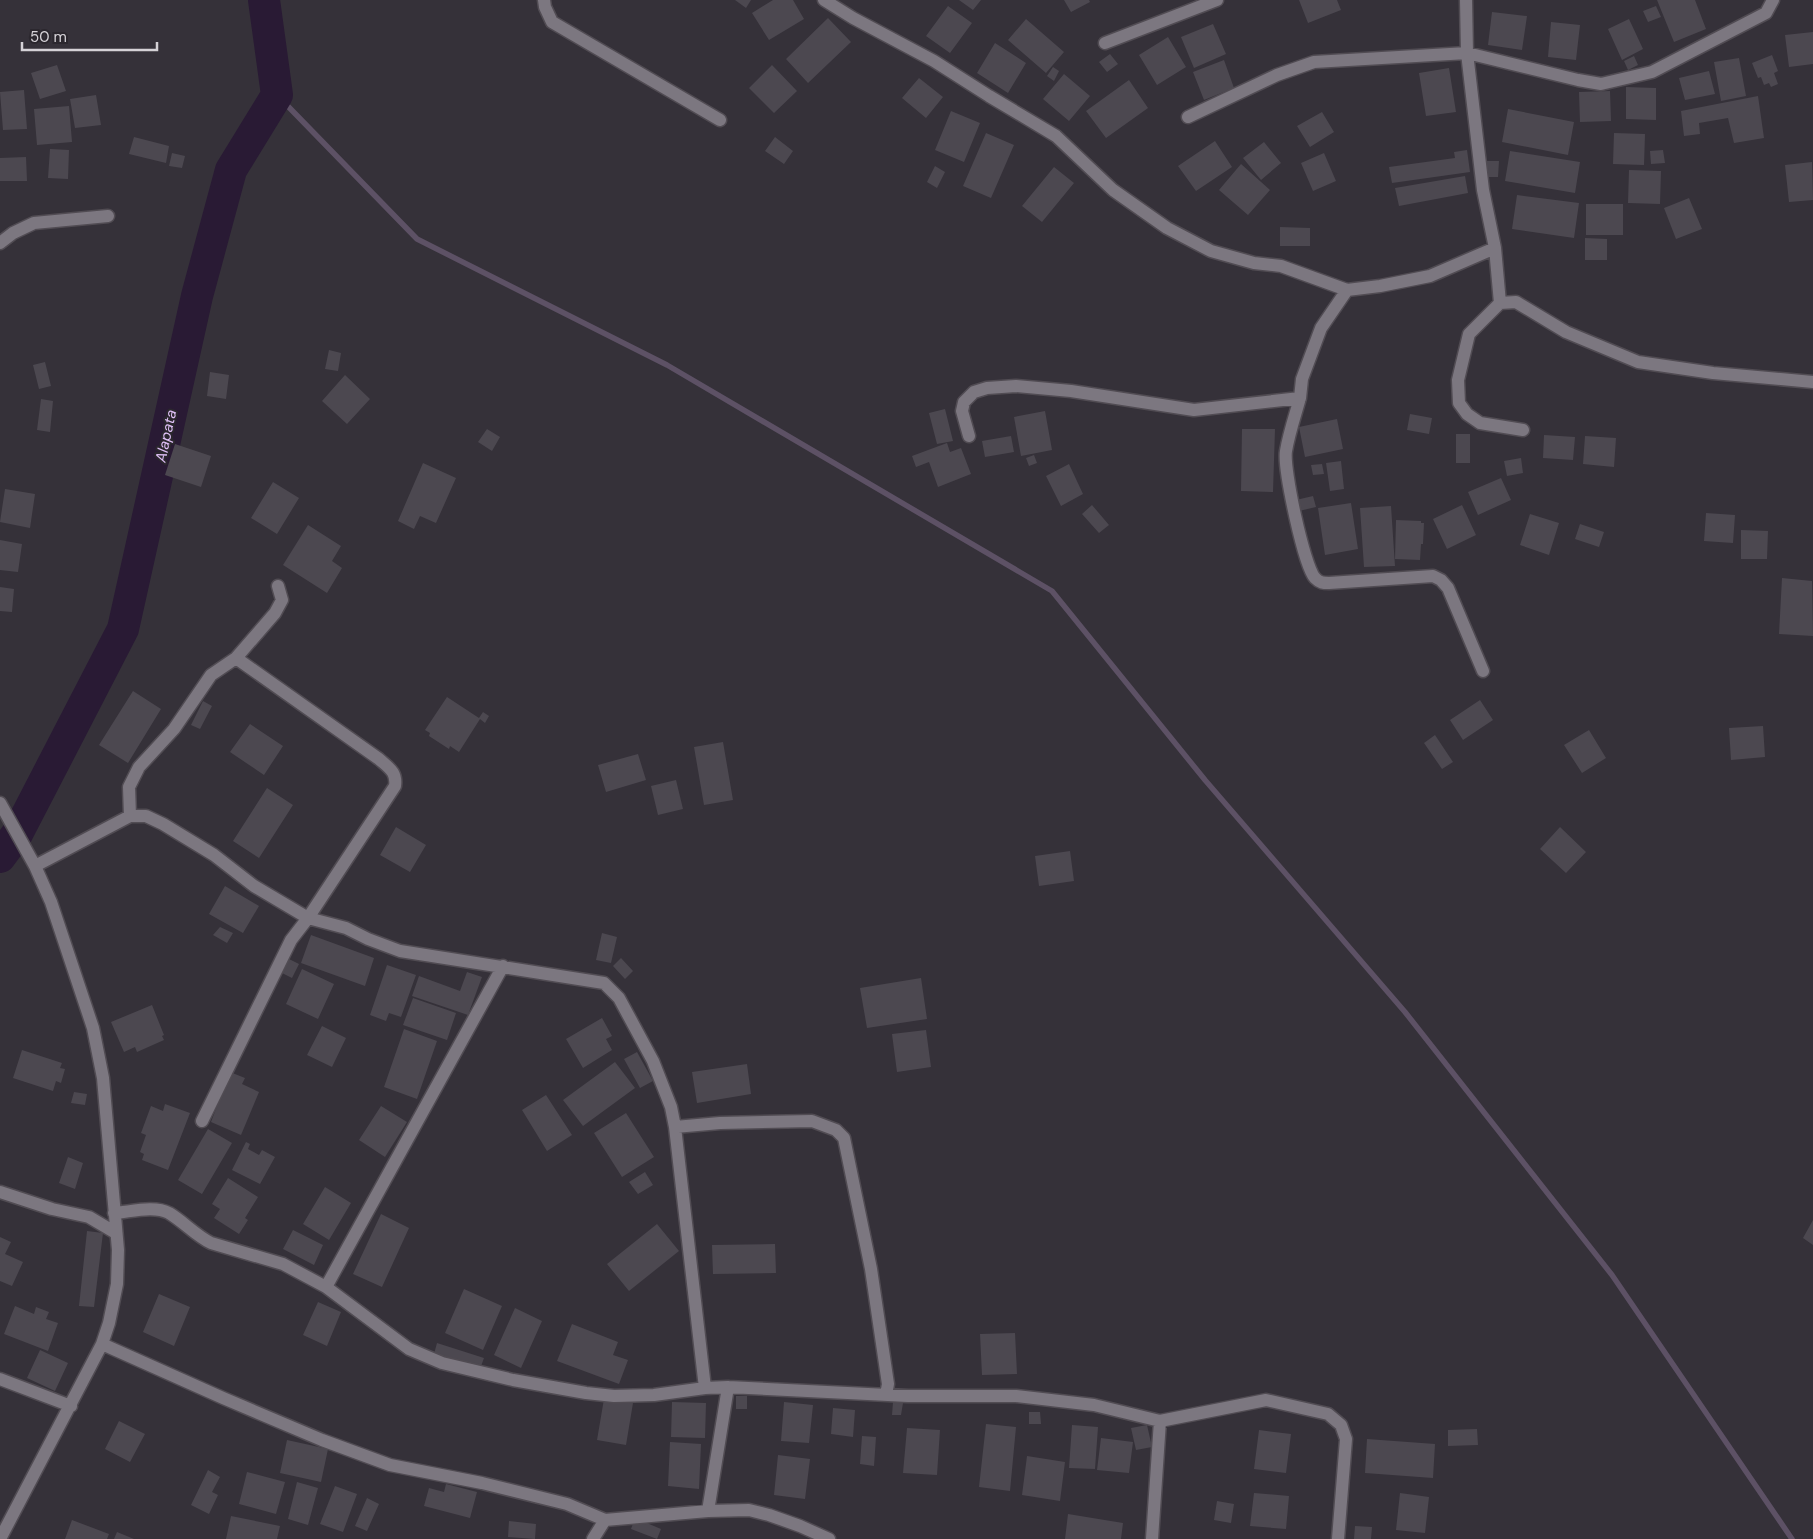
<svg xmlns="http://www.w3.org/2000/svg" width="1813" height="1539" viewBox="0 0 1813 1539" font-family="'DM Sans',sans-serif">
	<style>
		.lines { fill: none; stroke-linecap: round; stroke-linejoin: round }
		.stream { stroke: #5d5165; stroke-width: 5.5 }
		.river { stroke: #291a34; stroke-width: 32 }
		.building { fill: #4c4850 }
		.minor-casing { stroke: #514c53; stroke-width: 15 }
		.minor { stroke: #7c7780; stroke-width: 12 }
		.labels { text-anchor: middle; stroke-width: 4; stroke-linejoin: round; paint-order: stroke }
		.water-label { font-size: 15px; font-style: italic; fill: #debff5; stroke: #2b272e }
	</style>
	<rect width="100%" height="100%" fill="#353139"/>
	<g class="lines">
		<path class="stream" d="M277,95L417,239L667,365L1052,591L1205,780L1405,1012L1612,1275L1792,1539"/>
		<path class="river" d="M0,857L17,834L123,629L197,296L231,170L277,95L264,0"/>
	</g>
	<path class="building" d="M735,0H751L746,8Z
		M773,0H793L804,19L769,40L752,13Z
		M959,0H981L973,10Z
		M1064,0H1089L1090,2L1071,12Z
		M1299,0H1337L1341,10L1308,23Z
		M1657,0H1695L1706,29L1674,42Z
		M948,6L972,23L950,53L926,36Z
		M1656,6L1661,17L1648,22L1643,11Z
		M1492,12L1527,16L1522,50L1488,45Z
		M828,18L851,42L808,83L786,59Z
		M1026,19L1064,52L1046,73L1008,40Z
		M1629,19L1643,49L1622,60L1608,29Z
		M1551,22L1580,25L1576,60L1548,57Z
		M1213,24L1226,54L1194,68L1181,37Z
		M1813,32V64L1789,67L1785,35Z
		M1168,37L1186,67L1157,85L1139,55Z
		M995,43L1026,63L1008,93L977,73Z
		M1110,54L1118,64L1107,72L1099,62Z
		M1772,55L1778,71L1774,73L1778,84L1771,87L1769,83L1764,85L1761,77L1758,78L1752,63Z
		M1634,56L1638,65L1628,70L1624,61Z
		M1739,58L1746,96L1721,101L1714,62Z
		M1224,60L1234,88L1204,100L1193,72Z
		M57,65L66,91L40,99L31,73Z
		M772,65L797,91L774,113L749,88Z
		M1053,67L1059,71L1054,81L1047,76Z
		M1449,68L1456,112L1426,116L1419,73Z
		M1709,71L1715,94L1685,100L1679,78Z
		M1064,74L1090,96L1069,121L1043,99Z
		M919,78L943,97L926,118L902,98Z
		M1129,80L1148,108L1106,138L1086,111Z
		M1626,87L1656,88V120L1626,119Z
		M24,90L27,129L3,130L0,92Z
		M1610,91L1611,121L1580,122L1579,92Z
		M96,95L101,125L75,128L70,99Z
		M1758,96L1764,138L1734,143L1728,118L1699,123L1700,134L1684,136L1681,111Z
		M69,106L72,142L37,145L34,109Z
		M1508,109L1574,122L1568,155L1502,142Z
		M951,111L980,123L964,162L935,150Z
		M1322,112L1334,132L1310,147L1297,126Z
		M986,133L1014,145L991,198L963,186Z
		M1614,133L1645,134L1644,165L1613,164Z
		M134,137L169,146L166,163L129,154Z
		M775,137L793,151L784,164L765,151Z
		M1215,141L1232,167L1196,191L1178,166Z
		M1264,142L1281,163L1261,180L1243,158Z
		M50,149L69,150L68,179L48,178Z
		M1467,150L1470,172L1392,183L1389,167L1455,158L1454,152Z
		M1663,150L1665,163L1651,164L1650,151Z
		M1510,151L1580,162L1575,193L1505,181Z
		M172,153L185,156L182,168L169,166Z
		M1324,153L1336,181L1313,191L1301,163Z
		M26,157L27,181H0V158Z
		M1486,161H1499L1498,177H1485Z
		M1812,162L1813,200L1789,202L1785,165Z
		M1241,164L1270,190L1248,215L1219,190Z
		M935,166L945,172L937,188L927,182Z
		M1054,167L1074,183L1042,222L1022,206Z
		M1629,170L1661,171L1660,204L1628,203Z
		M1465,176L1468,193L1399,206L1395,188Z
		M1517,195L1579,203L1574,238L1512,229Z
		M1689,198L1702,229L1676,239L1664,208Z
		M1586,204H1623V235H1586Z
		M1280,227L1310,228V246H1280Z
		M1585,238L1607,239V260H1585Z
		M329,350L341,353L338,371L325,369Z
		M45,362L51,386L39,389L33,365Z
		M210,372L229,375L226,399L207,396Z
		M345,375L370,399L347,424L322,401Z
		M41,399L53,401L50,432L37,430Z
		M945,409L953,441L937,444L929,413Z
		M1045,411L1052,450L1021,456L1014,417Z
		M1410,414L1432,418L1429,434L1407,430Z
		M1337,419L1343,449L1305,457L1299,427Z
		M487,429L500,437L492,451L478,442Z
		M1242,429H1275L1273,492L1241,491Z
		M1456,434H1470V463H1456Z
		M1544,435L1575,437L1573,460L1543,458Z
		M1011,436L1014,452L985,457L982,441Z
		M1585,436L1616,438L1614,467L1583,464Z
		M947,443L950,452L961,448L971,474L938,487L929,462L916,467L912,456Z
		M175,444L211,456L201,487L165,475Z
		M1034,455L1037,463L1029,466L1026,458Z
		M1521,458L1523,473L1507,476L1504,461Z
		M1341,461L1344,489L1330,491L1326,463Z
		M423,463L456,478L436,523L420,516L414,529L398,521Z
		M1069,464L1083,494L1061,506L1046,476Z
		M1322,464L1324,474L1313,475L1311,465Z
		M1501,478L1511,500L1478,515L1468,492Z
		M273,482L299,498L277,534L251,518Z
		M5,489L35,494L30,528L0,522Z
		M1313,496L1316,507L1299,511L1296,500Z
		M1351,503L1358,549L1325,555L1318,508Z
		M1092,505L1109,525L1099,533L1082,514Z
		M1462,505L1476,535L1447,549L1433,519Z
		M1391,506L1395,566L1364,567L1360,508Z
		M1706,513L1735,515L1733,543L1704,541Z
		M1530,514L1559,523L1549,555L1520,545Z
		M1396,520L1421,521V523H1424L1423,544H1421L1420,560L1395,559Z
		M1580,524L1604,532L1599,547L1575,539Z
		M308,525L341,546L332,561L342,568L327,593L283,565Z
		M1741,530L1768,531L1767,559H1741Z
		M0,540L22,544L18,572L0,570Z
		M1782,578L1812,581L1813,636L1779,634Z
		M0,587L14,589L12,612L0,611Z
		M133,691L161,709L128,763L99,745Z
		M447,697L479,718L483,712L489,716L485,723L480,719L459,752L450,746L449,749L429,736L430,733L425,730Z
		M1480,700L1493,720L1463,740L1450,720Z
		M203,701L212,706L200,729L191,725Z
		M250,724L283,746L264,775L230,752Z
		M1763,726L1765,757L1731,760L1729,728Z
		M1589,730L1606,758L1582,773L1564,745Z
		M1435,735L1453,762L1442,769L1424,743Z
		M723,742L733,800L704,805L694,747Z
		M638,754L646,780L606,792L598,765Z
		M676,780L683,809L658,815L651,786Z
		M267,788L293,805L259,858L233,841Z
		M396,827L426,845L410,872L380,855Z
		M1560,827L1586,852L1566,873L1540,849Z
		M1070,851L1074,881L1039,886L1035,856Z
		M225,886L259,906L243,933L209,914Z
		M220,927L233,933L227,943L213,935Z
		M602,933L617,937L611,963L596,960Z
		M311,935L374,958L365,986L301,963Z
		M287,958L299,964L292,978L280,972Z
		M621,958L633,971L625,979L613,966Z
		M387,965L416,975L401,1017L389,1013L386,1021L370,1015Z
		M302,969L334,984L318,1019L286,1004Z
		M467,972L482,977L468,1015L412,996L419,976L460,991Z
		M921,978L927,1019L867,1028L860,988Z
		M413,998L456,1013L447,1040L403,1025Z
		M152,1005L164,1035L162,1036L164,1040L137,1052L135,1047L124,1052L111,1022Z
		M602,1018L612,1036L606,1039L612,1050L583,1068L566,1039Z
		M322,1026L346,1038L332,1067L307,1055Z
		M404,1029L437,1041L417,1099L384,1087Z
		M926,1030L931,1067L897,1072L892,1034Z
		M22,1050L62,1063L60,1068L65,1069L61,1083L56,1081L53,1091L13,1078Z
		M637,1052L653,1081L640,1088L624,1059Z
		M615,1062L635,1088L583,1126L563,1100Z
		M747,1064L751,1094L697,1103L692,1072Z
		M230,1072L245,1078L242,1084L259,1092L241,1135L211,1122Z
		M74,1092L87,1094L85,1105L71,1103Z
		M546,1095L572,1135L547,1151L522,1110Z
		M165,1104L190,1113L168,1170L142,1160L144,1154L140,1152L146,1135L141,1133L151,1106L163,1111Z
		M381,1106L407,1122L385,1157L359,1140Z
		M626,1113L654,1157L622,1177L594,1133Z
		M208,1129L232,1143L202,1194L178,1180Z
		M246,1142L250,1144L248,1149L259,1155L262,1150L275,1157L260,1184L232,1170Z
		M68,1157L83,1163L75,1189L59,1183Z
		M645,1172L653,1185L638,1194L629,1182Z
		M228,1178L258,1197L245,1218L248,1220L239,1234L214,1218L220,1209L212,1204Z
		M325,1187L351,1203L329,1240L303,1224Z
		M381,1214L409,1228L382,1287L353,1274Z
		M1813,1220V1245L1803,1238Z
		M657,1224L679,1251L629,1291L607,1264Z
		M293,1230L323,1245L314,1265L283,1249Z
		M87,1231L103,1233L94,1307L79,1306Z
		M0,1237L11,1242L5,1254L23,1262L12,1286L0,1281Z
		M775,1244L776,1273L713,1274L712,1245Z
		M464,1289L502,1306L483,1350L445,1333Z
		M159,1294L190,1307L174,1346L143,1332Z
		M318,1302L341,1312L327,1346L303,1335Z
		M15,1306L34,1314L36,1307L49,1312L46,1319L58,1323L48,1351L4,1334Z
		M515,1308L542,1321L521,1368L494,1355Z
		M572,1324L618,1342L613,1355L628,1360L619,1384L557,1361Z
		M1015,1333L1017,1374L982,1375L980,1334Z
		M437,1343L484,1358L480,1369L434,1354Z
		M40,1350L68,1363L55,1391L27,1378Z
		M736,1396H747V1409H736Z
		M604,1399L633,1403L626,1445L597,1440Z
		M672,1402L706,1403L705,1438L671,1437Z
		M784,1402L813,1405L809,1443L781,1441Z
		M893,1402L903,1403L901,1415H892Z
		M833,1408L855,1410L853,1437L831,1434Z
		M1029,1412H1040L1041,1424H1029Z
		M119,1421L145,1434L130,1462L105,1449Z
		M986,1424L1016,1427L1010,1491L979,1487Z
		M1072,1425L1098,1427L1095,1469L1069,1468Z
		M1147,1425L1152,1447L1136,1450L1131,1428Z
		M907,1428L940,1430L937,1475L903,1473Z
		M1477,1429L1478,1445L1448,1446V1430Z
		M1259,1430L1291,1434L1286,1473L1254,1469Z
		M862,1436L876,1437L874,1466L860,1464Z
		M1101,1438L1133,1442L1129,1473L1097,1470Z
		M1367,1439L1435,1444L1433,1478L1365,1473Z
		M287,1440L328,1449L321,1482L280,1473Z
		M670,1442L701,1444L699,1489L668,1486Z
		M778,1455L810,1459L805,1499L774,1495Z
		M1027,1456L1065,1462L1060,1501L1022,1495Z
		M208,1470L220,1477L212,1492L218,1495L209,1514L191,1505Z
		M247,1472L285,1482L276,1514L239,1504Z
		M297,1482L318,1488L308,1525L288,1519Z
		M446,1484L477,1492L470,1518L424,1506L429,1488L444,1492Z
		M335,1486L357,1494L343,1532L320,1524Z
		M1254,1493L1289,1496L1286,1529L1250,1526Z
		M1400,1493L1429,1497L1425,1533L1396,1530Z
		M367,1498L379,1504L367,1531L355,1526Z
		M1217,1501L1234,1504L1231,1523L1214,1520Z
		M1068,1514L1123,1523L1121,1539H1065Z
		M231,1516L280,1526L277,1539H226Z
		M635,1518L661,1529L657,1539L631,1529Z
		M72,1520L109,1534L107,1539H65Z
		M509,1521L536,1524L535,1539L508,1537Z
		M1355,1526L1372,1527L1371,1539H1354Z
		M117,1532L134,1539H114Z"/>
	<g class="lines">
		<defs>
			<path id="minor" d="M544,0L545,7L552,22L720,120
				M824,0L853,18L934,61L989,96L1056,136L1113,190L1167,228L1211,251L1254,263L1281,266L1347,290L1380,286L1430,276L1495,248
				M1466,0L1467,53L1483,190L1495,248L1500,303L1516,302L1566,332L1638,362L1713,373L1813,382
				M1105,43L1217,0
				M1188,117L1277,75L1314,62L1467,53L1578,80L1601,84L1652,72L1766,13L1773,0
				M0,243L13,233L34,223L108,216
				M1500,303L1469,334L1458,380L1459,403L1467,414L1480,423L1523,430
				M1300,398C1295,416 1289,433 1286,451C1283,468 1304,566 1315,578C1320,583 1323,583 1329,583L1433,576L1441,580L1448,588L1483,671
				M969,436L962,411L964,402L974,392L987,388L1016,386L1071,391L1194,410L1300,398L1302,379L1321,328L1347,290
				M0,803L35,866L51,902L93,1028L103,1078L118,1250L117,1284L109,1323L102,1344L0,1539
				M130,816L129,787L139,767L174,729L211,675L236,658L275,613L282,600L278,586
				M35,866L130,816H146L163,824L214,855L254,886L308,918L346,928L368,939L400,951L604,983L619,998L653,1061L671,1107L675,1127L720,1123L812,1121L836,1130L844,1138L871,1269L888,1384L886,1395
				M202,1121L291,940L308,918L395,786C397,772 389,768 379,759L236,658
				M675,1127L705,1388
				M0,1192L52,1209L89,1217L116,1233
				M114,1213C130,1212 154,1205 169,1213C184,1222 195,1235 211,1243L283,1264L326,1287L409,1349L442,1363L513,1380L586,1393L614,1396L654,1395L705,1388L728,1387L908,1396H1016L1094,1405L1160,1421L1266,1400L1328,1414L1341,1425L1346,1439L1338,1539
				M326,1287L503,966
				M102,1344L223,1398L322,1440L390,1465L482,1483L567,1504L605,1520L708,1511L749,1510L769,1515L800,1526L829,1539
				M0,1379L71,1406
				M708,1511L728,1387
				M593,1539L605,1520
				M1152,1539L1160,1421"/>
		</defs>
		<use href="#minor" class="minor-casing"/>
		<use href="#minor" class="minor"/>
	</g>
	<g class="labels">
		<g class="water-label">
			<text transform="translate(166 436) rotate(-78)" y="5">Alapata</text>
		</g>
	</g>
	<path d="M22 42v8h135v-8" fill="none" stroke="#d5d2d7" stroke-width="2.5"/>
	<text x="30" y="42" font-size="15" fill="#d5d2d7" stroke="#2b272e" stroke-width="4" paint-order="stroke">50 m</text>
</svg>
